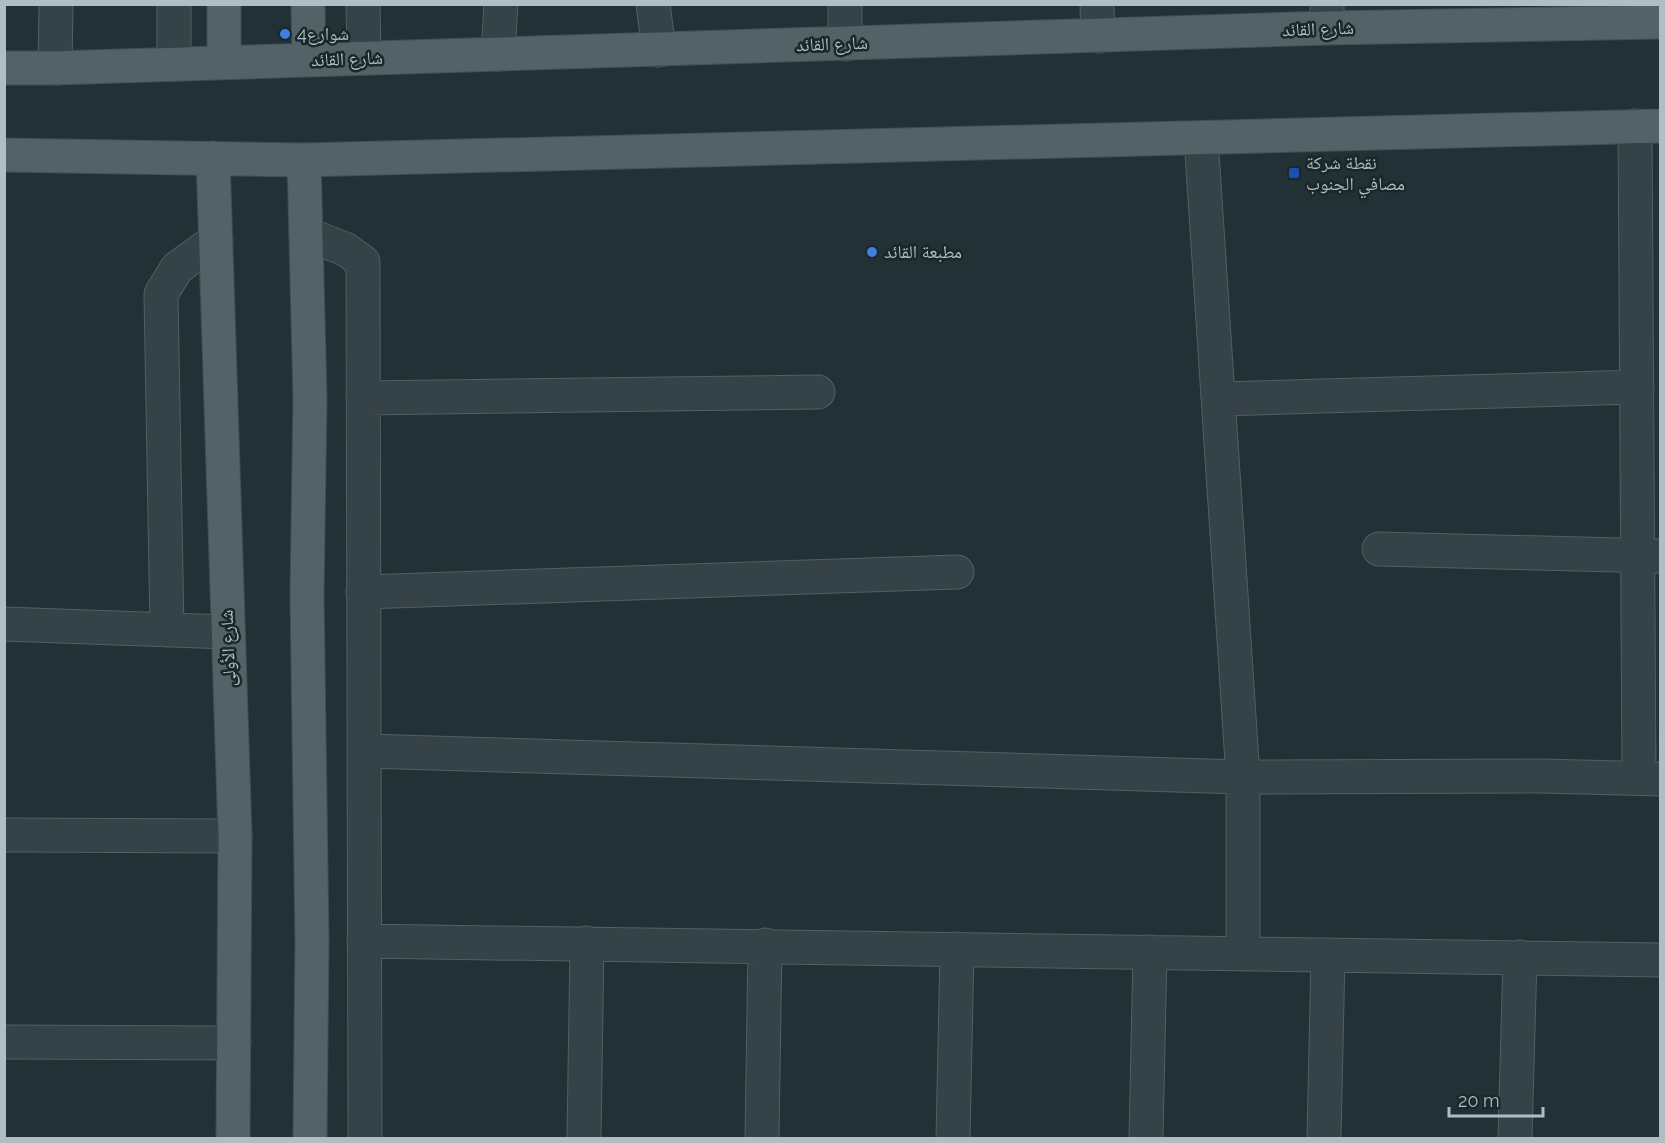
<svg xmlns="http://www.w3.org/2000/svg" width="1665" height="1143" viewBox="0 0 1665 1143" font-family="Raleway,'Noto Naskh Arabic',sans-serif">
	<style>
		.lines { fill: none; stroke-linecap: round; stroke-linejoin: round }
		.minor-casing { stroke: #526065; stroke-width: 35 }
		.major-casing { stroke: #414e54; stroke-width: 35 }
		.minor { stroke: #354247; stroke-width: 33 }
		.major { stroke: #526267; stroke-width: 33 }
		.shop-dot { fill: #3f7fe0; stroke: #1a272b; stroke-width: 2 }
		.transit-dot { fill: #1a4fb4; stroke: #1a272b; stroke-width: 2 }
		.labels { text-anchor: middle; stroke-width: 5; stroke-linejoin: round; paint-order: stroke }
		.street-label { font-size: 18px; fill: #afbdc4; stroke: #1a272b }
		.poi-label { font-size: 18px; fill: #afbdc4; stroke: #1a272b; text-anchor: start }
	</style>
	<rect width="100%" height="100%" fill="#213136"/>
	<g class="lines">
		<defs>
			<path id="minor" d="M174,4V64
				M363,4L364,58
				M653,4L659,50
				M1097,4L1098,36
				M1327,4V28
				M845,44V4
				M498,54L501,4
				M55,68L56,4
				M1635,126L1639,778
				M1201,138L1243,777V953
				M306,234L345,249L363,262L365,1138
				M363,398L818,392
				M1219,399L1637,387
				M1379,549L1659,556
				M363,592L957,572
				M4,624L228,632
				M167,630L161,294L177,268L216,240
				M364,751L1243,777L1541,776L1660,779
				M4,835L235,836
				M364,941L1660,960
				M4,1042L234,1043
				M584,1138L587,943
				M762,1138L765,945
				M953,1138L957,949
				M1146,1138L1150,952
				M1324,1138L1328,955
				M1515,1138L1520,957"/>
			<path id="major" d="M224,4V62
				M308,4L309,60
				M4,68H55L1327,28L1660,22
				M4,155L304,160L1660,126
				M213,158L235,836L233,1138
				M304,160L310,398L307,594L312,940L310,1138"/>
		</defs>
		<use href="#minor" class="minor-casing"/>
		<use href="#major" class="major-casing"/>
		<use href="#minor" class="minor"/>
		<use href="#major" class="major"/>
	</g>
	<g class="shop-dot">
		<circle cx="285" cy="34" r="6"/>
		<circle cx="872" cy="252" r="6"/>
	</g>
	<rect class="transit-dot" x="1288" y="167" width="12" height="12" rx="3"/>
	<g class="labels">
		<g class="street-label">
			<text transform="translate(1318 29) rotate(-2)" y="6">شارع القائد</text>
			<text transform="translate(832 44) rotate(-2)" y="6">شارع القائد</text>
			<text transform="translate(347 59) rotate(-2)" y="6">شارع القائد</text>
			<text transform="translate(228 648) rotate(-92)" y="6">شارع الأولى</text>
		</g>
		<g class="poi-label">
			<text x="297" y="40">4شوارع</text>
			<text x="1306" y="169">نقطة شركة<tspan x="1306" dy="21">مصافي الجنوب</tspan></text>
			<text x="884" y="258">مطبعة القائد</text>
		</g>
	</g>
	<rect width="1665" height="1143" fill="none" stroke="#afbdc4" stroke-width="12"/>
	<path d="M1449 1107v9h94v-9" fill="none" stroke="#afbdc4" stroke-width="3"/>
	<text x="1458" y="1107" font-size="18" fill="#afbdc4" stroke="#1a272b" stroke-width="4.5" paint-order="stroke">20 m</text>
</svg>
